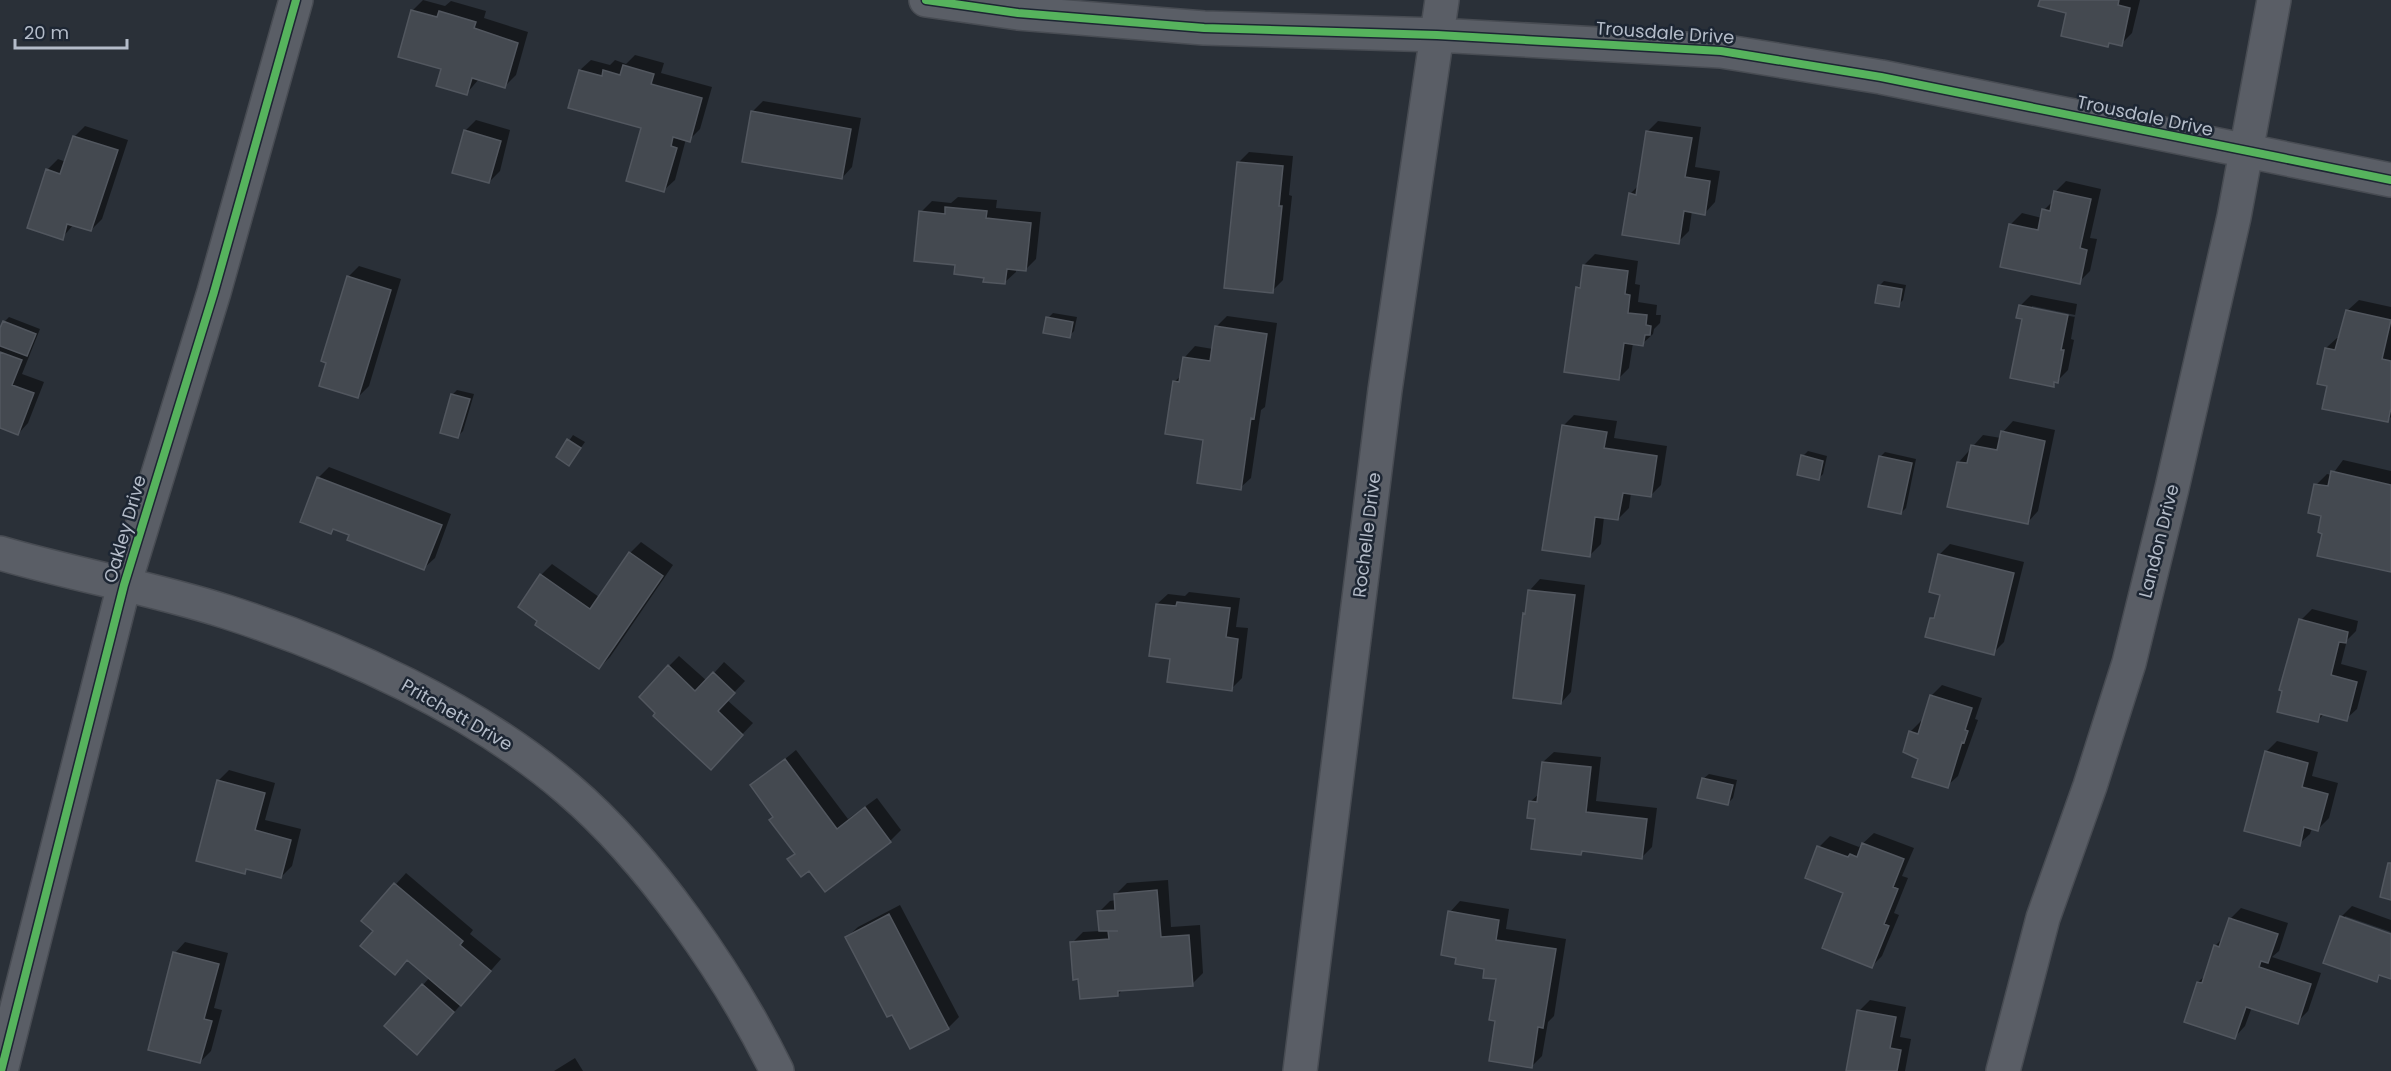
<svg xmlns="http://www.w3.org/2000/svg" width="2391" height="1071" viewBox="0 0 2391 1071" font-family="Poppins,sans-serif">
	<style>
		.shadow { fill: #0007; fill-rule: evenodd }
		.building { fill: #444950; stroke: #52575f; stroke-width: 1.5 }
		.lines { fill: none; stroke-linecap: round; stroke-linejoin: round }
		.minor-casing { stroke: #484c53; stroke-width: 36 }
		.minor { stroke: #5a5e66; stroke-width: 33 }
		.cycleway-casing { stroke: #1d2633; stroke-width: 11 }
		.cycleway { stroke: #56b35d; stroke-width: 8 }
		.labels { text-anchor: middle; stroke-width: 5; stroke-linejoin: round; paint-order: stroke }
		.street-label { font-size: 18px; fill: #b4bcc9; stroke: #1d2633 }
	</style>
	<rect width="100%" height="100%" fill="#2a3038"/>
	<path class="shadow" d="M423,0L445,6L451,1L486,11L484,18L528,32L516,75L505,86L479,79L467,93L443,68L412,11Z
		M2041,0H2140L2132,33L2121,44L2111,42L2108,45L2068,12Z
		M635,55L664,63L661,73L712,87L700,129L689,140L686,139L675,180L664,190L643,127L570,107L580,70L591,60L610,65L615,60L626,64Z
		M763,101L861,118L852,167L842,178L752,112Z
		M476,120L510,130L500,171L489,182L465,131Z
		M1658,121L1701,127L1695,167L1720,171L1715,202L1705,213L1692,211L1689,231L1678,242L1630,194L1639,185L1647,132Z
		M85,126L128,140L102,219L91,230L74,224L62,238L47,170L58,159L66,162L75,136Z
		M1249,152L1293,156L1289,195L1292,196L1283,280L1272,291L1238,163Z
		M2066,181L2101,189L2090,238L2097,239L2090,271L2079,282L2002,265L2011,224L2022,213L2042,218L2044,210L2054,200L2055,192Z
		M958,197L997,200L996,208L1041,212L1036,259L1025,270L1016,268V272L1005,282L956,264L921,212L932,201L951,203Z
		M1595,254L1638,261L1635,284L1640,285L1638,302L1657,305L1656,315H1661L1660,323L1654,329L1653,334L1642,344L1633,343L1629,368L1619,378L1577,288L1582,283L1584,265Z
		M359,266L401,279L369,386L358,397L348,277Z
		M1884,281L1906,285L1903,300L1898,305L1879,286Z
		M2031,295L2077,304L2071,339L2074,340L2068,370L2053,385L2020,306ZM2032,306L2075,315V317L2032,309Z
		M2359,300L2391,307V417L2387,421L2326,348L2337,338H2340L2348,310Z
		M1053,313L1077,317L1074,331L1069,336L1048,318Z
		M1227,316L1277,323L1265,407L1261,410L1251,478L1240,488L1205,438L1174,382L1182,375L1185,357L1195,346L1213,349L1216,327Z
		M9,317L40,329L22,374L44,382L28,423L18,434L0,427V332L4,322Z
		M457,390L474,394L463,431L458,436L452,395Z
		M1574,415L1617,421L1614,438L1667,446L1661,485L1650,496L1631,493L1629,508L1618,519L1604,517L1601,544L1590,555L1563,426Z
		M2013,421L2055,430L2038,511L2028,522L1959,462L1983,435L2001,438L2003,432Z
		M573,435L585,442L569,464L558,457Z
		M1808,451L1827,456L1823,474L1818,479L1803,456Z
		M1885,452L1916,459L1906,508L1901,513L1880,457Z
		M2343,460L2391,471V569L2324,533L2323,515L2316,485L2327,474L2332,475Z
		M329,467L451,514L435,558L424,568L335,528L331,532L318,478Z
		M641,542L673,565L610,657L599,668L541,575L552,564L599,597L630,553Z
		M1950,544L2024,562L2004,642L1993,653L1931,619L1936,613L1941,594L1939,555Z
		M1540,579L1585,585L1571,692L1561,703L1524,614L1527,611L1530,590Z
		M1189,592L1240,598L1236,627L1248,628L1242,678L1231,689L1171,658L1157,604L1168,594L1185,596Z
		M2312,609L2358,621L2356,631L2347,640L2341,664L2367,671L2357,709L2346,719L2324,714L2317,721L2301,620Z
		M679,656L707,681L724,662L745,681L727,700L753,723L721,757L669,666Z
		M1942,685L1982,698L1975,719L1978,720L1958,776L1947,786L1919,758L1910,732L1921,721L1923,722L1931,696Z
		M2277,741L2318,752L2312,776L2338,783L2329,818L2318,829L2312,828L2310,834L2299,844L2266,752Z
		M796,750L848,819L877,798L901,830L890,841L825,890L809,869L789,859L796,853L775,816L752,786Z
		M1554,752L1601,757L1596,801L1657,808L1652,847L1642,857L1584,850L1580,853L1537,818L1530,802L1540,793L1543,762Z
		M229,770L275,783L265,820L301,829L292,866L281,877L248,868L244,872L218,781Z
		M1709,774L1737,780L1733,798L1728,803L1703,779Z
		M1874,833L1914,848L1902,876L1908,878L1894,913L1899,915L1882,956L1871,967L1845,893L1807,878L1819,847L1830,836L1859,847Z
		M406,873L473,930L470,934L501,959L428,1042L423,985L430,977L409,959L395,973L375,931L363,921Z
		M1168,880L1171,927L1200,925L1203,973L1192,984L1123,989L1118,995L1072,943L1083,932L1100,931L1099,912L1110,901L1116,900V894L1127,883Z
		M1460,901L1509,909L1506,929L1566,939L1554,1016L1548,1022L1542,1056L1531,1067L1497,1020V978L1486,968L1450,912Z
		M900,905L959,1017L948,1028L847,937L858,927Z
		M2352,906L2391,920V932L2345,916V919L2391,935V977L2382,974L2376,980L2341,917Z
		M2241,908L2288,923L2279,951L2272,957L2321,973L2308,1011L2297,1022L2252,1007L2245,1026L2235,1037L2198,982L2206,975L2215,946L2224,937L2230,919Z
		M185,942L228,953L214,1008L222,1010L211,1051L200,1062L175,953Z
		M1870,1000L1906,1007L1900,1037L1911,1039L1905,1071H1847L1859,1011Z
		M575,1058L583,1071H554Z"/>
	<path class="building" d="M2040,0H2119L2118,5L2130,8L2122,46L2109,43L2108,47L2061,36L2066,13L2038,6Z
		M411,10L437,17L439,11L476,22L474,28L518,43L505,88L472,78L467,95L436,86L441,69L398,57Z
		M623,65L654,74L651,84L702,98L690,142L673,137L671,146L677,148L664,192L626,181L641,128L568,108L579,70L602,76L603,70L620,75Z
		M751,111L851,129L842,179L742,162Z
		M464,130L501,141L489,183L452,173Z
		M1646,131L1692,138L1685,177L1710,181L1705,215L1684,211L1679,244L1622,235L1629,193L1636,195Z
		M73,136L118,150L91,231L67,224L63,240L27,228L46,169L60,174Z
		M1237,162L1283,166L1279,206H1282L1273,293L1224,288Z
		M2054,191L2091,199L2080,248L2087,250L2080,284L2000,267L2009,224L2038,230L2042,209L2050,211Z
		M945,207L987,211L986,218L1031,223L1026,271L1007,269L1005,284L983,282L984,278L954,274L955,265L914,261L919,211L945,214Z
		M1583,265L1628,271L1625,294L1630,295L1628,313L1647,315L1646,325L1651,326L1650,335H1645L1643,346L1624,343L1619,380L1564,372L1576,287L1580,288Z
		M347,276L391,290L358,398L319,386L326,363L321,361Z
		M1878,285L1902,289L1899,307L1875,303Z
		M2019,305L2068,315L2061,350H2064L2058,383L2054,382V387L2010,378L2022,319L2016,318Z
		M2346,310L2391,320L2382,359L2391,361V408L2388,422L2322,409L2327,386L2317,384L2325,348L2335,350Z
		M1046,317L1073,322L1070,338L1043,333Z
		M3,321L36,334L27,356L0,346V328Z
		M1215,326L1267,334L1254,419L1251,418L1241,490L1197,483L1203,440L1165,434L1173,381L1179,382L1183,357L1210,361Z
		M0,352L22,360L12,385L34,393L18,435L0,428Z
		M451,394L470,399L458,438L440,433Z
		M1562,425L1607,432L1604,448L1657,456L1651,497L1623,493L1618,520L1595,517L1590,557L1542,550Z
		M2001,431L2045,441L2028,524L1947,507L1957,462L1967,463L1971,445L1997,450Z
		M567,439L581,448L569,466L556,457Z
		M1801,455L1823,461L1819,480L1797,475Z
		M1879,456L1912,463L1901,514L1868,507Z
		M2331,471L2391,485V572L2317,556L2322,534L2318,532L2321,516L2308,513L2314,484L2328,486Z
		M317,477L442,525L424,570L347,540L349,535L333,529L331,534L300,522Z
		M629,552L663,576L599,669L535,625L537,621L518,607L540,574L590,609Z
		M1938,554L2014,573L1994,655L1925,637L1930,618H1934L1940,595L1929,592Z
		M1528,590L1575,595L1561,704L1513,698L1523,613L1525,614Z
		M1177,602L1230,608L1226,637L1238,639L1232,691L1167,682L1170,659L1149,656L1156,604L1176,606Z
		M2299,619L2348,632L2346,643L2339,642L2331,675L2357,682L2347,721L2320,714L2318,722L2277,712L2282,691L2279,690Z
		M668,665L695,691L713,672L735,693L718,711L743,735L711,770L653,716L655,713L639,697Z
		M1930,695L1972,708L1965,730L1968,731L1964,743L1962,742L1948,788L1912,777L1918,759L1903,752L1909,731L1918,734Z
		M2265,751L2308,763L2302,787L2328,794L2318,831L2304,827L2300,846L2244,831Z
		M785,759L837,829L865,807L891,842L825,892L809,871L801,877L787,859L795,854L769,820L773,817L750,785Z
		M1542,762L1591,767L1586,812L1647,819L1642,859L1582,851L1581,855L1531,849L1535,819L1527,818L1529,801L1537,802Z
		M1702,778L1733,785L1728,805L1697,798Z
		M217,780L265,793L255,830L291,840L281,878L246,869L245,874L196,861Z
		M1862,843L1904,859L1893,887L1898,889L1884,924L1889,926L1872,968L1822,948L1843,893L1805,878L1817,846L1848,857L1850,854L1857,857Z
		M2388,863H2391V900L2380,897Z
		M394,883L463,941L460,945L491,971L461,1006L407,960L395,975L360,946L373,931L361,921Z
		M1157,890L1161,937L1189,935L1193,986L1118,991V996L1080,999L1078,979L1073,980L1070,942L1109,939L1108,931H1118H1099L1097,911L1115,910L1114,894Z
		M1448,911L1499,920L1496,940L1556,949L1543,1028L1538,1027L1532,1068L1489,1061L1495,1021L1489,1020L1496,979L1483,978L1484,969L1455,964L1456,958L1441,955Z
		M889,914L949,1029L910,1049L892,1015L887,1017L845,937Z
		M2340,916L2391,934V979L2379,975L2377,982L2323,963Z
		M2229,918L2278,934L2268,963L2261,961L2259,967L2311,984L2298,1024L2246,1007L2235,1039L2184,1022L2197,982L2202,983L2214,945L2219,947Z
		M173,952L219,964L204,1019L212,1021L200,1063L148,1050Z
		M422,984L454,1012L417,1055L384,1026Z
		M1857,1010L1896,1017L1890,1048L1901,1050L1897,1071H1846Z"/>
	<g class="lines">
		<defs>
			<path id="minor" d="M926,0L1018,13L1204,28L1437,35L1721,51L1881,77L2391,180
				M0,553C75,575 153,588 227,612C345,650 475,709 568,789C651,860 729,974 777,1071
				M1,1071L124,585L214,292L296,0
				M1300,1071L1385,390L1442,0
				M2003,1071L2043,918L2090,786L2129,663L2172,488L2234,217L2274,0"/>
		</defs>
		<use href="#minor" class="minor-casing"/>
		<use href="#minor" class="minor"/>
		<defs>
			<path id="cycleway" d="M926,0L1018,13L1204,28L1437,35L1721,51L1881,77L2391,180
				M1,1071L124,585L214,292L296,0"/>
		</defs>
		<use href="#cycleway" class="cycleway-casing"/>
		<use href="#cycleway" class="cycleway"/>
	</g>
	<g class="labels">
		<g class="street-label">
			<text transform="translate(1665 33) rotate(4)" y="6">Trousdale Drive</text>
			<text transform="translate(2145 116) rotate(12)" y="6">Trousdale Drive</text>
			<text transform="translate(125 529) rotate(-74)" y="6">Oakley Drive</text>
			<text transform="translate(1367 535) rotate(-83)" y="6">Rochelle Drive</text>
			<text transform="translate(2159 541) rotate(-76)" y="6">Landon Drive</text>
			<text transform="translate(457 715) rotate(30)" y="6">Pritchett Drive</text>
		</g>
	</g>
	<path d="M15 39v9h112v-9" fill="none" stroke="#b4bcc9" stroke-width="3"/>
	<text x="24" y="39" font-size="18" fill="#b4bcc9" stroke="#1d2633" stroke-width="4.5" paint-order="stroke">20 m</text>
</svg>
